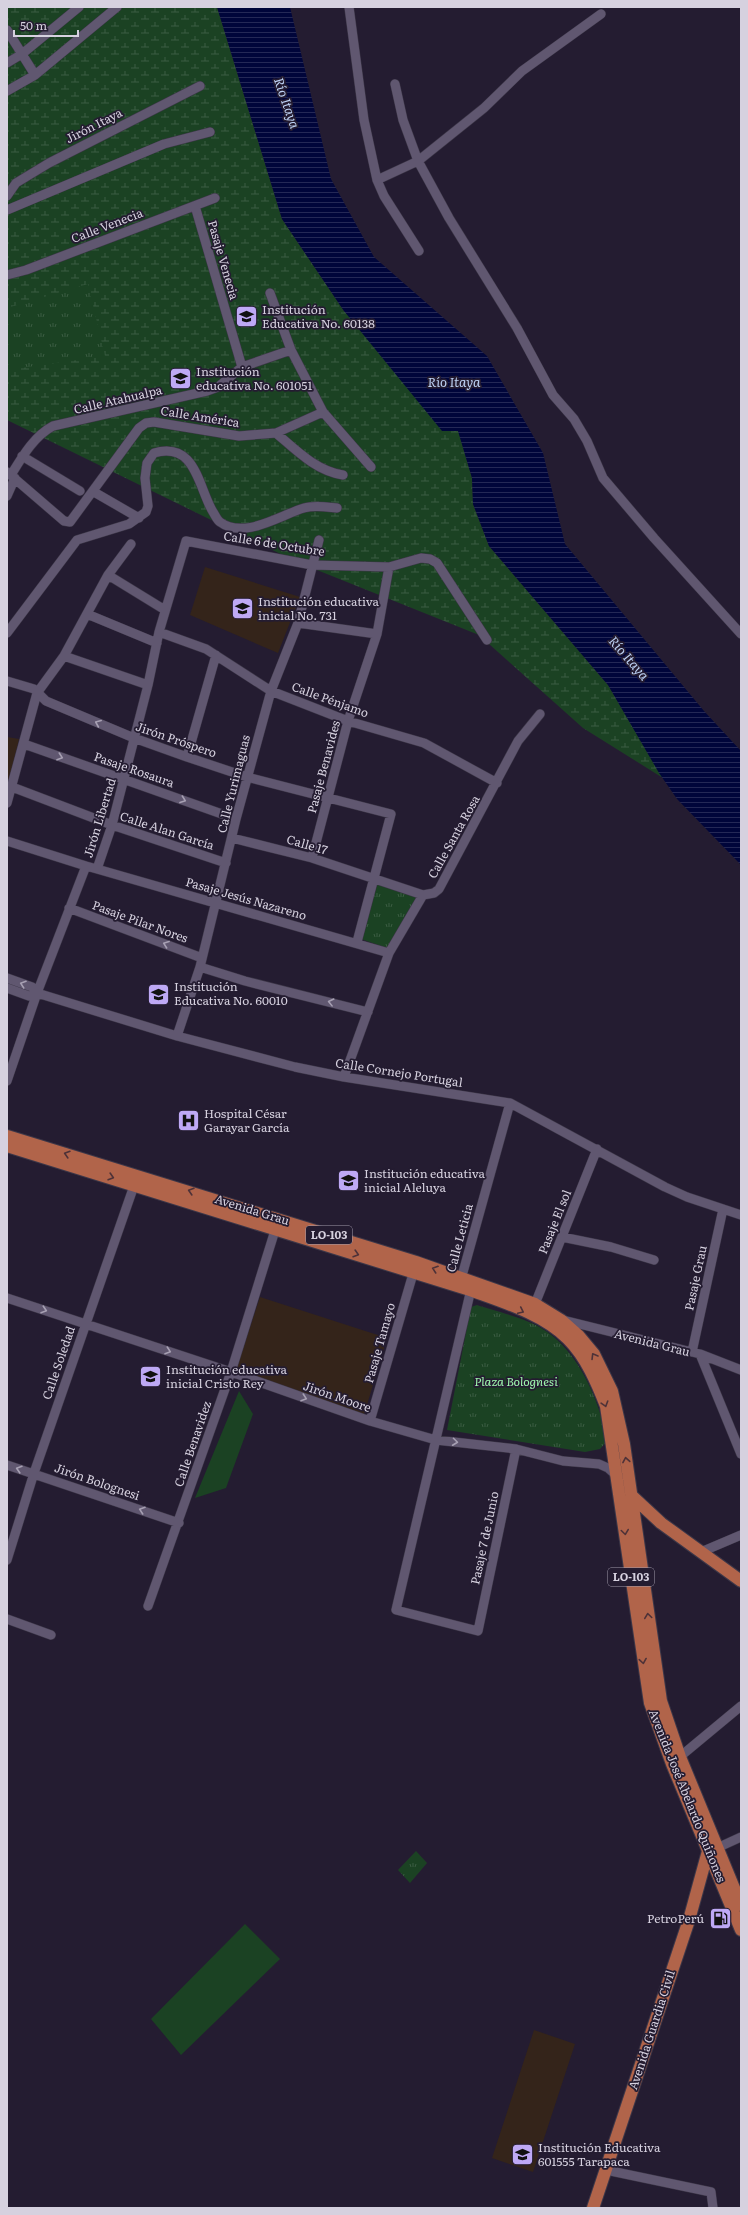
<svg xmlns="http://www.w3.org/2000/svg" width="748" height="2215" viewBox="0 0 748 2215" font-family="Literata,serif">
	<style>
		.education { fill: #34241a }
		.grass { fill: #1b4223 }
		.wetland { fill: url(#wetland-marsh) }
		.park { fill: url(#park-tufts) }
		.water { fill: url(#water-rules) }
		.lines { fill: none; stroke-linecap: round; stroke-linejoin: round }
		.minor-casing { stroke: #3d3748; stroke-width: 10 }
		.major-casing { stroke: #3d3748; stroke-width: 14 }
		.minor { stroke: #605770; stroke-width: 9 }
		.major { stroke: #b1644a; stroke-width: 12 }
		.oneway { stroke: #a7a0b3 }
		.oneway2 { stroke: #4e3238 }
		.labels { text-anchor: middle; stroke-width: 3.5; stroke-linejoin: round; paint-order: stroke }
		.shield { fill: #241c31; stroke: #a19bab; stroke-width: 1 }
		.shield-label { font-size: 11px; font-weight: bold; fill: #d6d1df }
		.street-label { font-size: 12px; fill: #d6d1df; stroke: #241c31 }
		.poi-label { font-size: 12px; fill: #d6d1df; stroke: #241c31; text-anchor: start }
		.park-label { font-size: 12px; font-style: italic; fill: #9ff8ae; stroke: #241c31 }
		.water-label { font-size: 13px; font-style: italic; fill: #bdd1f4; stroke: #241c31 }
	</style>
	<defs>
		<pattern id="wetland-marsh" width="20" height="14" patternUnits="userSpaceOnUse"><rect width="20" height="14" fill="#1b4223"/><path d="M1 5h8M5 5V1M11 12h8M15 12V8" fill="none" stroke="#3b5c42"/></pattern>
		<pattern id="park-tufts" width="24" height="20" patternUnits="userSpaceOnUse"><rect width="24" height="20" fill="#1b4223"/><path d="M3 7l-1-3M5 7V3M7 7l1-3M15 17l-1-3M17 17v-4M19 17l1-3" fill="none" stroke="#3b5c42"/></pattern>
		<pattern id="water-rules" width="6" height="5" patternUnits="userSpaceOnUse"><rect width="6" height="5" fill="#00053a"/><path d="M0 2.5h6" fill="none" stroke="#242856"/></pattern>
	</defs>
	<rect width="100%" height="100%" fill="#241c31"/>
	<path class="education" d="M205,567L300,597L278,653L190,615Z
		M7,737L19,739L7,788Z
		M260,1297L387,1338L364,1415L236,1370Z
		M534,2030L575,2044L533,2172L492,2158Z"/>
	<path class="grass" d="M239,1391L253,1414L226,1488L195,1498Z
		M245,1924L280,1959L181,2055L151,2019Z"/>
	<path class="wetland" d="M7,7H217L282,219L344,311L458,430L472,478L473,504L489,546L608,685L663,778L583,728L479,635L297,562L7,420Z"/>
	<path class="park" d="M88,284L105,356L7,370V308Z
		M378,882L417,896L387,948L361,939Z
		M477,1305C495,1311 525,1318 541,1328C578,1349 600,1401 607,1441L600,1449L585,1452L447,1430L471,1307Z
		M416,1851L427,1863L410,1883L398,1870Z"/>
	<path class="water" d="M217,7H290L331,179L374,257L487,356L543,453L565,544L704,711L741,751V865L677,799L659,773L608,685L489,546L473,504L472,478L458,431H442L344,311L282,219Z"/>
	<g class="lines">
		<defs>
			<path id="minor" d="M349,7L364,120L377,180L384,196L419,251
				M7,30L35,75
				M7,63L22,54L79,7
				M395,84L403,120L418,161L449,218L517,328L553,395L574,419L587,441L603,478L654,538L741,634
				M7,91L35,75L117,7
				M377,180L418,161L484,108L522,71L601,14
				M7,196L16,183L49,163L200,86
				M195,206L242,367
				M7,210L164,144L210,132
				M7,275L26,270L215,198
				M270,293L291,350L323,412L371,467
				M276,433C296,450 316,471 343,475
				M22,456L80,491
				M7,472L64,521L70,522L139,428L146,423L154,422L239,436L276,433L323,412
				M11,475C22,457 34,436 53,426L207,391L218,387L242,367L291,350
				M94,492L139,518
				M7,496L15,478
				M108,575L165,610
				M87,614L157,643
				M298,623L377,634
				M159,632L206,649L271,691L348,721L424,743L497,783
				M7,633L77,540L129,524L146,512L148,506L145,478L147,463L154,453C196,441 198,487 213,512C215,515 217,520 220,522C244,540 280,515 304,508C315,505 326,507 337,508
				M64,656L148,685
				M7,681L34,689L46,701L134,738L187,757L247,777L391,814L357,942
				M24,744L236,819
				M187,757L216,655
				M12,787L112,825L226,863
				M7,803L37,693L64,656L108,575L131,544
				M232,838L312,858L423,895
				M7,841L86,866
				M312,858L348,721L377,634L389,567
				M97,869L389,953
				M69,908L202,958
				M200,967L245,981L368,1012
				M7,978L32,987L37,993
				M7,988L29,996L37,993
				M37,993L177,1036L295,1067L344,1077L510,1103L665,1187L687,1197L741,1215
				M177,1036L200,967L236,819L271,691L298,623L319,540
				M344,1077L389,953L423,895L434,893L439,889L518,741L540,714
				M7,1081L37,993L86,866L97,869L112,825L148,685L159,632L186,541L312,565L389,567L421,558L430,559L437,563L487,640
				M562,1237L611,1247L654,1260
				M460,1283L510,1103
				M472,1285L396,1610L478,1631L516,1449
				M7,1298L231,1372L370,1421L436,1440L516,1449L563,1461L599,1464L608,1468L618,1477
				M535,1304L597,1149
				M563,1320L700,1354L741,1370
				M692,1352L723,1209
				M700,1354L741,1454
				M370,1421L415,1267
				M7,1465L179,1523
				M701,1552L741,1535
				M7,1560L34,1473L136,1180
				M148,1606L231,1372L277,1224
				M7,1619L51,1635
				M676,1760L741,1706
				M717,1848L741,1837
				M606,2170L711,2192L713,2208"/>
			<path id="major" d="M7,1136L416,1262L535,1304L561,1320L579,1336L594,1354L612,1391L624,1444L661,1701L680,1757L741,1905
				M7,1146L470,1290C503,1302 543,1314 568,1339C586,1357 597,1383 606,1406L650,1703L672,1764L741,1930
				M633,1497L661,1523L741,1581
				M593,2208L689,1920L708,1851H710"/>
		</defs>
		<use href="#minor" class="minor-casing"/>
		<use href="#major" class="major-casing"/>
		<use href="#minor" class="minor"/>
		<use href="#major" class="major"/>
	</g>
	<defs><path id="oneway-chevron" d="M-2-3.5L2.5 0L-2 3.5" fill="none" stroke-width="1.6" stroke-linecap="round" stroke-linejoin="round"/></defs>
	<g class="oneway">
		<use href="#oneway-chevron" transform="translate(98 723) rotate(-157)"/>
		<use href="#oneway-chevron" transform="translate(60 757) rotate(19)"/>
		<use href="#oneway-chevron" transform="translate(183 800) rotate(20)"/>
		<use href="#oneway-chevron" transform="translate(166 944) rotate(-160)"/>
		<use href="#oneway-chevron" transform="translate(23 984) rotate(-161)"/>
		<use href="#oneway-chevron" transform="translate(331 1002) rotate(-166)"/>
		<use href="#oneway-chevron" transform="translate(44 1310) rotate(18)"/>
		<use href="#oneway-chevron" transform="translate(168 1351) rotate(19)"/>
		<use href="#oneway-chevron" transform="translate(304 1398) rotate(19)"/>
		<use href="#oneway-chevron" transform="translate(455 1442) rotate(7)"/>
		<use href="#oneway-chevron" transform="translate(19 1469) rotate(-163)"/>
		<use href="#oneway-chevron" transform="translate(142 1510) rotate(-161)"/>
	</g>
	<g class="oneway2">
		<use href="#oneway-chevron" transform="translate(67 1154) rotate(-163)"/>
		<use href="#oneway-chevron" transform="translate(111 1177) rotate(17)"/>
		<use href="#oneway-chevron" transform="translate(191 1191) rotate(-163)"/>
		<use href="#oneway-chevron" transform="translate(356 1254) rotate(17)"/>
		<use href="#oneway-chevron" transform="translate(435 1269) rotate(-161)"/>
		<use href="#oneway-chevron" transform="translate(521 1311) rotate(25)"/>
		<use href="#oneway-chevron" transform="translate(594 1356) rotate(-121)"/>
		<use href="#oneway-chevron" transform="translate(605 1404) rotate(73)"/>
		<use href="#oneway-chevron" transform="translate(626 1460) rotate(-100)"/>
		<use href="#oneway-chevron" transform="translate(625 1532) rotate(82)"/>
		<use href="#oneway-chevron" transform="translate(648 1616) rotate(-98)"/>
		<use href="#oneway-chevron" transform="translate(643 1661) rotate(81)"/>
	</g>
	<defs>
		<symbol id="school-square" viewBox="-11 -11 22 22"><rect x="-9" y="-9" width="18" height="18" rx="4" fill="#bea9f5" stroke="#241c31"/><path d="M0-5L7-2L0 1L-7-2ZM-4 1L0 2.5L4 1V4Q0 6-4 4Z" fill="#111"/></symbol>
		<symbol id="hospital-square" viewBox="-11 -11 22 22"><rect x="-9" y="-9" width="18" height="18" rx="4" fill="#bea9f5" stroke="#241c31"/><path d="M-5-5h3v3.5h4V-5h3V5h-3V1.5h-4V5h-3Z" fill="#111"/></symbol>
		<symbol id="fuel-square" viewBox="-11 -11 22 22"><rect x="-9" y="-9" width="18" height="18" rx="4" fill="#bea9f5" stroke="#241c31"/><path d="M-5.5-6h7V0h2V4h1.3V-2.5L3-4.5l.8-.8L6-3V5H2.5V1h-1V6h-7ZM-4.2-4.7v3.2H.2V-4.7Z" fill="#111"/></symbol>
	</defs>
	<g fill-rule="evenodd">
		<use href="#school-square" x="234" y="304" width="25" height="25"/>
		<use href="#school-square" x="168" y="366" width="25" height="25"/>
		<use href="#school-square" x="230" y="596" width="25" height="25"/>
		<use href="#school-square" x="146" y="982" width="25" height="25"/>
		<use href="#hospital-square" x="176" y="1108" width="25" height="25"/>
		<use href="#school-square" x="336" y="1168" width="25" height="25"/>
		<use href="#school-square" x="138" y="1364" width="25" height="25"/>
		<use href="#fuel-square" x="708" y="1906" width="25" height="25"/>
		<use href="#school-square" x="510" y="2142" width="25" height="25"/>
	</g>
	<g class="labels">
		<g class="shield">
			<rect x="306" y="1226" width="46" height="18" rx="3"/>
			<rect x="608" y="1568" width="46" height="18" rx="3"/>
		</g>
		<g class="shield-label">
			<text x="329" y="1239">LO-103</text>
			<text x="631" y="1581">LO-103</text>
		</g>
		<g class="street-label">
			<text transform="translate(94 126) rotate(-27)" y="4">Jirón Itaya</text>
			<text transform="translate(107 226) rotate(-21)" y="4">Calle Venecia</text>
			<text transform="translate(223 260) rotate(74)" y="4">Pasaje Venecia</text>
			<text transform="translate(118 400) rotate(-13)" y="4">Calle Atahualpa</text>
			<text transform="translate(200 417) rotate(9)" y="4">Calle América</text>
			<text transform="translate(274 544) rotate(9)" y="4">Calle 6 de Octubre</text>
			<text transform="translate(330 700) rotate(20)" y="4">Calle Pénjamo</text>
			<text transform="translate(176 740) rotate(19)" y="4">Jirón Próspero</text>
			<text transform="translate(324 767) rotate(-75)" y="4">Pasaje Benavides</text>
			<text transform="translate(134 770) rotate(19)" y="4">Pasaje Rosaura</text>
			<text transform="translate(234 784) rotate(-76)" y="4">Calle Yurimaguas</text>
			<text transform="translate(100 818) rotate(-73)" y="4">Jirón Libertad</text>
			<text transform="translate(167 831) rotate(18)" y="4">Calle Alan García</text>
			<text transform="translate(454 837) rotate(-61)" y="4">Calle Santa Rosa</text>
			<text transform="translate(307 845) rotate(16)" y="4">Calle 17</text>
			<text transform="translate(246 899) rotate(16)" y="4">Pasaje Jesús Nazareno</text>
			<text transform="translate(140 922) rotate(20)" y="4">Pasaje Pilar Nores</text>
			<text transform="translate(399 1073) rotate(9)" y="4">Calle Cornejo Portugal</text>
			<text transform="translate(252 1210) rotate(17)" y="4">Avenida Grau</text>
			<text transform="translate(555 1222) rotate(-68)" y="4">Pasaje El sol</text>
			<text transform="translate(460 1238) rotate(-75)" y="4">Calle Leticia</text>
			<text transform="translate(696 1278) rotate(-78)" y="4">Pasaje Grau</text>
			<text transform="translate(380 1343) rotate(-74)" y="4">Pasaje Tamayo</text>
			<text transform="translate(652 1343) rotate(14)" y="4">Avenida Grau</text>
			<text transform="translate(59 1363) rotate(-71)" y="4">Calle Soledad</text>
			<text transform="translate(337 1397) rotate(19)" y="4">Jirón Moore</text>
			<text transform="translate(193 1444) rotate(-71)" y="4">Calle Benavidez</text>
			<text transform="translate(97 1482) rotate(19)" y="4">Jirón Bolognesi</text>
			<text transform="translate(485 1538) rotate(-78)" y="4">Pasaje 7 de Junio</text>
			<text transform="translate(687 1796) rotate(68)" y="4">Avenida José Abelardo Quiñones</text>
			<text transform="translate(652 2030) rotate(-72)" y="4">Avenida Guardia Civil</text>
		</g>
		<g class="poi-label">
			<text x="262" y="314">Institución<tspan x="262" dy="14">Educativa No. 60138</tspan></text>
			<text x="196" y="376">Institución<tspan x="196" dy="14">educativa No. 601051</tspan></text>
			<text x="258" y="606">Institución educativa<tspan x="258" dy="14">inicial No. 731</tspan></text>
			<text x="174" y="991">Institución<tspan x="174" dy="14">Educativa No. 60010</tspan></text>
			<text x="204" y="1118">Hospital César<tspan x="204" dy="14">Garayar García</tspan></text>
			<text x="364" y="1178">Institución educativa<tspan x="364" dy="14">inicial Aleluya</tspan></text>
			<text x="166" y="1374">Institución educativa<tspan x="166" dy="14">inicial Cristo Rey</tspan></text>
			<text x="704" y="1923" text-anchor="end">PetroPerú</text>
			<text x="538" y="2152">Institución Educativa<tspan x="538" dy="14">601555 Tarapaca</tspan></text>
		</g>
		<g class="park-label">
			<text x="516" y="1386">Plaza Bolognesi</text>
		</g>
		<g class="water-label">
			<text transform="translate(287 103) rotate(71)" y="5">Río Itaya</text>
			<text x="454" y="387">Río Itaya</text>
			<text transform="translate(629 658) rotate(49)" y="5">Río Itaya</text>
		</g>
	</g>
	<rect width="748" height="2215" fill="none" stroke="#d6d1df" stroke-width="16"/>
	<path d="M14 30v6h64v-6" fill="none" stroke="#d6d1df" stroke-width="2"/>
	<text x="20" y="30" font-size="12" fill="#d6d1df" stroke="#241c31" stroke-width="3" paint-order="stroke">50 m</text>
</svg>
